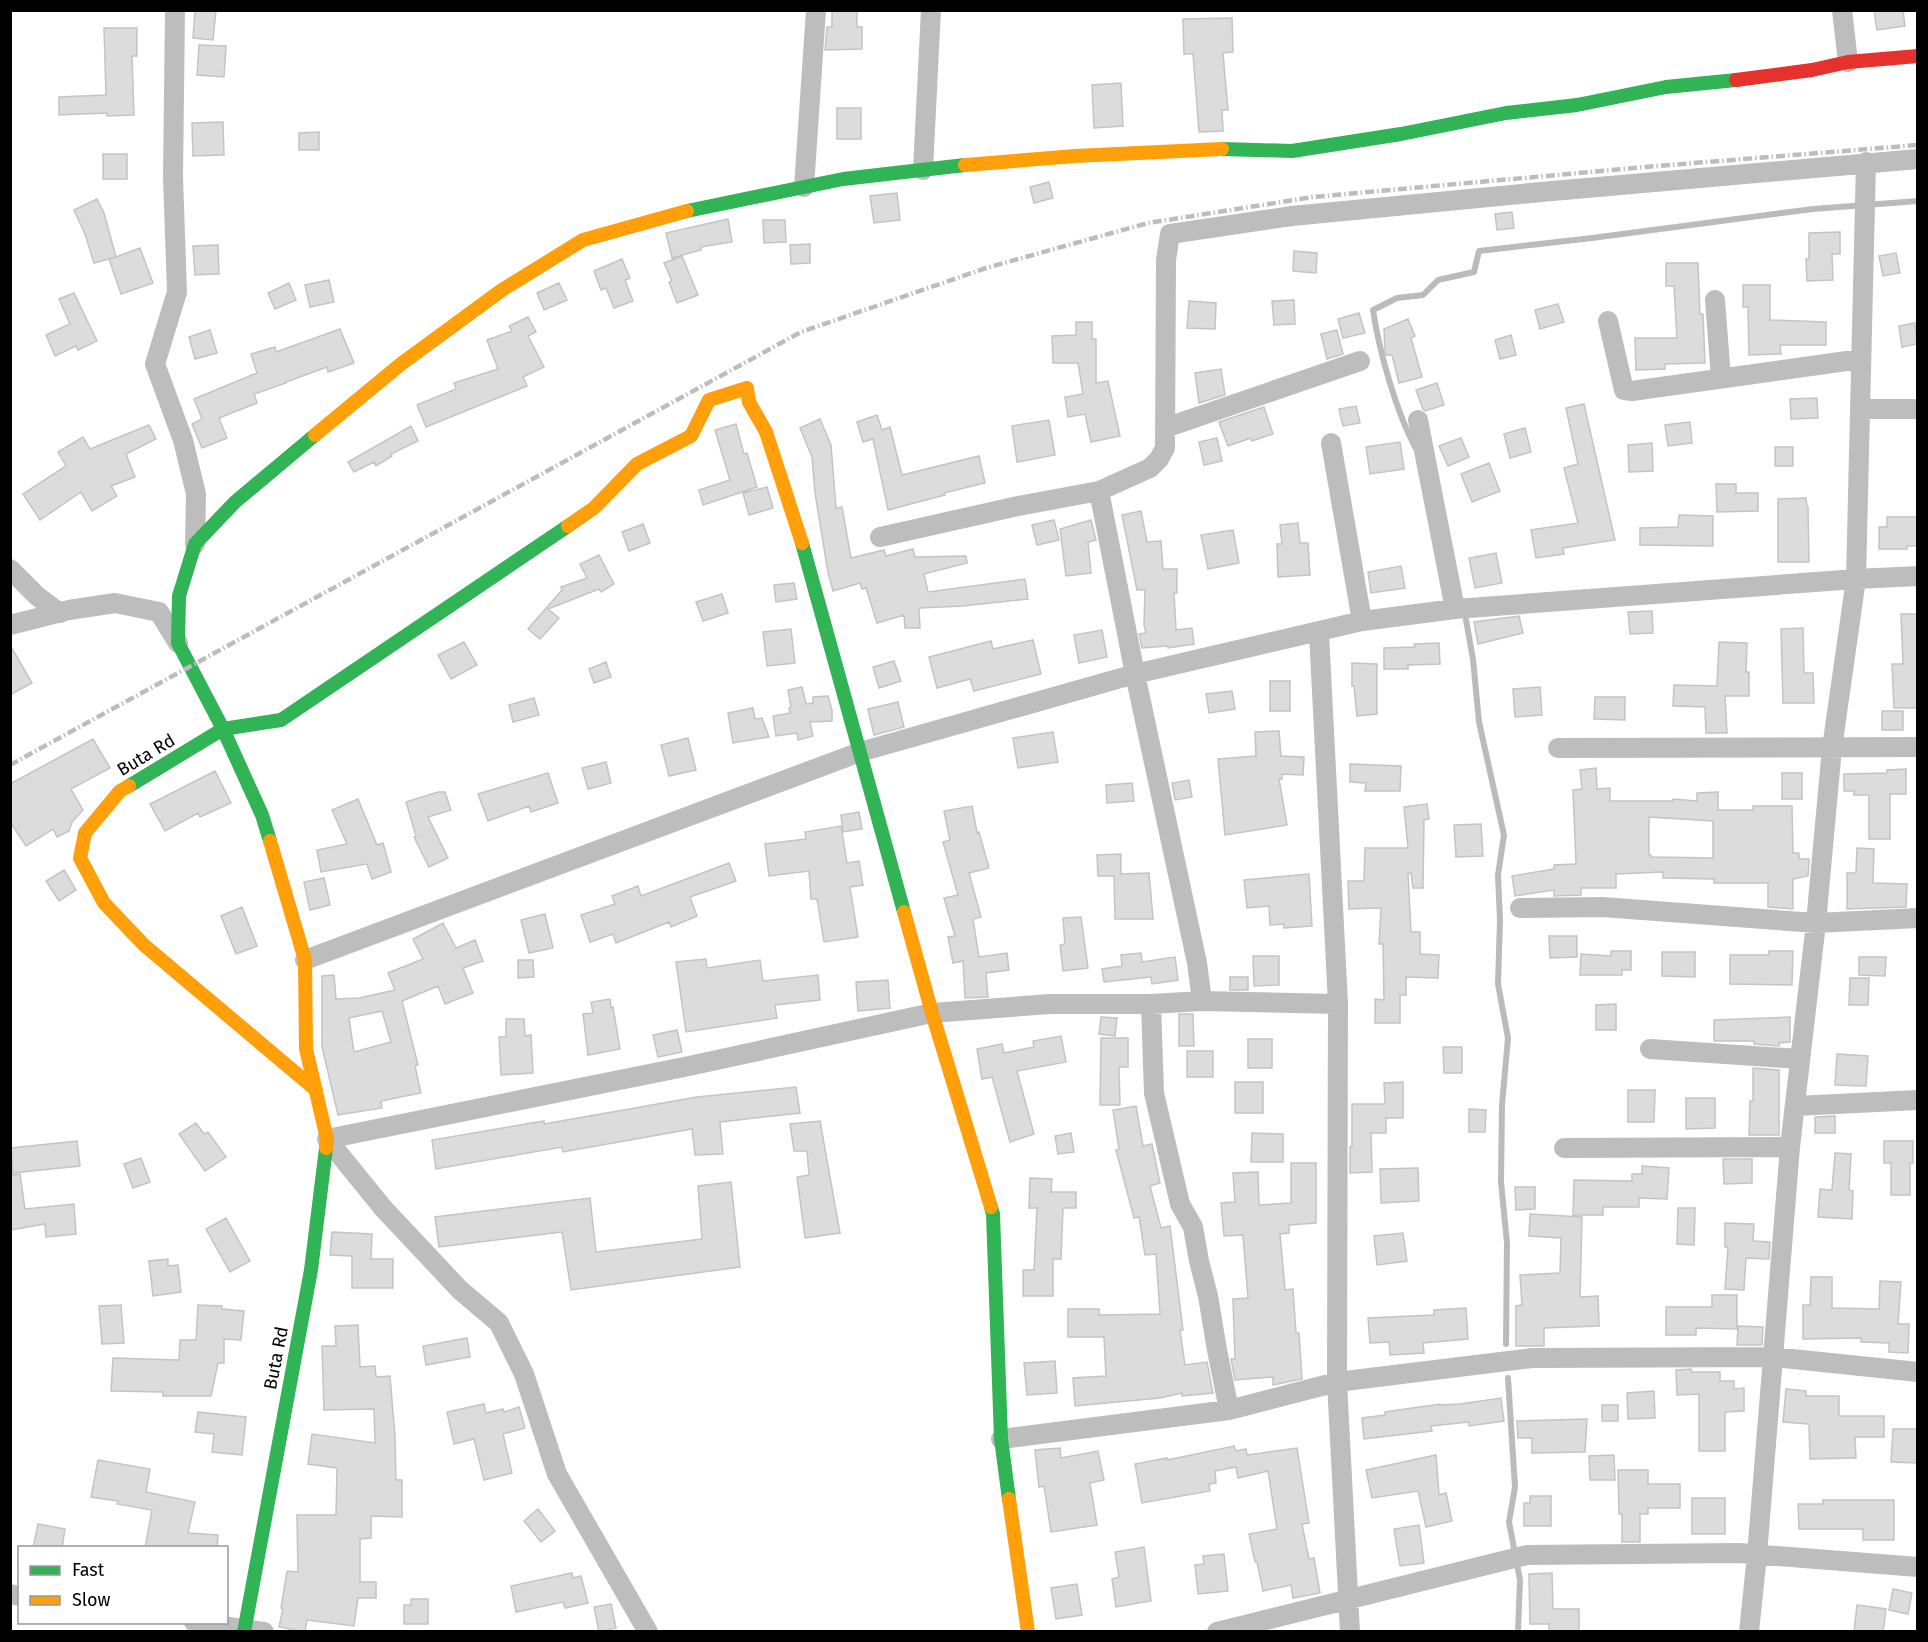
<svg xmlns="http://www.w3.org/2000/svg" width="1928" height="1642" viewBox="0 0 1928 1642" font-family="'Fira Sans',sans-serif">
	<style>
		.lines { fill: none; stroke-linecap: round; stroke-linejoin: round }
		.stream { stroke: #bbb; stroke-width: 6 }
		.building { fill: #dcdcdc; stroke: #c4c4c4; stroke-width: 1.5; fill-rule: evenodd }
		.street { stroke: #bdbdbd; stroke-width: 20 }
		.fast { stroke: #30b455; stroke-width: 14 }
		.slow { stroke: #ff9f0a; stroke-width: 14 }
		.jam { stroke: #e5322d; stroke-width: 14 }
		.rail { stroke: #bdbdbd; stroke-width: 4.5; stroke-dasharray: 9 3 1.5 3; stroke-linecap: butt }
		.labels { text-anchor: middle; stroke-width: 4.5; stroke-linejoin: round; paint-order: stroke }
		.street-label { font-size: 18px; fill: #000; stroke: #fff }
	</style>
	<rect width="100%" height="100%" fill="#fff"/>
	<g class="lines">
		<path class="stream" d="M1415,447C1396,411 1379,351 1373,310L1397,298L1423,295L1438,280L1474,272L1479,251L1592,238L1813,209L1918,201
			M1466,620L1473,659L1479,722L1504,835L1498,875L1500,920L1498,984L1508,1038L1502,1105L1501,1182L1507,1243L1506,1344
			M1508,1378L1515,1487L1509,1522L1520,1580L1518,1632"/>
	</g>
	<path class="building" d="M195,10H216L213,40L193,38Z
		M832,10H857V27H862V49L825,50L827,27H832Z
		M1874,10H1903L1905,26L1877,30Z
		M1232,18L1233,52L1223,53L1228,110H1222L1223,131L1199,132L1193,54H1184L1183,19Z
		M104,28H137V56H132L134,115L107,116V113L59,115V97L106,95Z
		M199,45L226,46L224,77L197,75Z
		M1121,83L1123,126L1094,128L1092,85Z
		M837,108H861V139H837Z
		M223,122L224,155L193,156L192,123Z
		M319,132V150H299V133Z
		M103,154H127V179H103Z
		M1049,182L1053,198L1034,203L1030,187Z
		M897,193L900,220L874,223L870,196Z
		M97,199L104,213L116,257L140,248L153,283L121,294L109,259L116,257L94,263L85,234L74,210Z
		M1512,212L1514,228L1497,230L1495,214Z
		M728,219L732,242L701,247V250L672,258L666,233Z
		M763,220H785L786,242L764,243Z
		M1840,232V254H1832L1833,280L1807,281L1806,259H1809V233Z
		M810,244V263L791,264L790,245Z
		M218,245L219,274L195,275L193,246Z
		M1294,251L1317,253L1316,273L1293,271Z
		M1896,253L1900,273L1883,276L1879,256Z
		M682,256L698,295L677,303L669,282L672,281L664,263Z
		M622,259L630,278L625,280L633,301L614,308L606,288L601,290L594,271Z
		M1666,263H1698L1700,314H1703L1705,363L1665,364V369L1636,370L1635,338H1677L1674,286H1666Z
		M329,280L334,302L310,307L305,285Z
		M289,283L296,300L275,309L268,293Z
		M559,283L567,300L544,310L537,293Z
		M1743,285H1770V320L1826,322V345H1780L1781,354L1749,355L1748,307H1743Z
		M74,293L97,341L78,350L76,346L55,356L46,335L70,324L59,299Z
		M1294,300L1295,324L1274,325L1272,301Z
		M1189,301L1216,303L1215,329L1187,328Z
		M1558,304L1564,322L1540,329L1535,310Z
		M1359,313L1365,333L1343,338L1338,319Z
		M528,317L536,332L528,336L544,367L523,377L527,386L426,427L417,405L456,389L454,383L498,369L487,340L512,331L509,326Z
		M1408,319L1415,336L1411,338L1422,377L1399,383L1392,355H1385L1384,329Z
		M1076,322H1092V339H1096V383L1108,381L1120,436L1091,442L1085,414L1068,417L1065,397L1083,394L1078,363H1053L1052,336L1076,335Z
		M1915,323L1917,344L1902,347L1899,326Z
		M340,329L354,363L328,372L327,367L286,382V383L254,394L257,403L219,418L227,438L202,448L192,424L202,419L194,399L257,373L251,354L275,347L276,352Z
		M210,330L217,353L195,359L189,337Z
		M1337,330L1343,354L1327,359L1321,334Z
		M1511,335L1516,355L1500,359L1495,340Z
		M1221,369L1225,395L1199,403L1195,373Z
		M1437,383L1444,405L1425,411L1423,409L1416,390Z
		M1817,398L1818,418L1791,419L1790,399Z
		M1584,404L1615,540L1563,548L1564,554L1536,558L1531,530L1578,523L1564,468L1578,464L1566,408Z
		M1356,406L1360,423L1343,426L1339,409Z
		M1264,407L1273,434L1252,441L1251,438L1228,446L1219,422Z
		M877,415L882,430L890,427L902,475L979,456L985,483L944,493L945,495L888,510L873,439L863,442L857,422Z
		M820,419L831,445L836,508L842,507L851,558L884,550L886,556L913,549L915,557L966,556L967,563L924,574L928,592L1025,579L1028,599L963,606L919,608L920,628H905L904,615L877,623L866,588L862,589L860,583L833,591L828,572L815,493L812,457L800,428Z
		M1049,420L1055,455L1017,462L1012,426Z
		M1690,422L1692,443L1668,446L1665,425Z
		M736,424L744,454L747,453L757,487L703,505L699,490L730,480L715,430Z
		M149,425L156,439L126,454L135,477L111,486L117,496L92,511L81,492L40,520L23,494L66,466L58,452L83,437L90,449Z
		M411,426L418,441L391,454L392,456L376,466L374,462L354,472L348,462Z
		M1525,428L1531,452L1510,458L1504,434Z
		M1217,438L1222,461L1204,465L1199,442Z
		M1461,438L1469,457L1448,466L1439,446Z
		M1400,442L1404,469L1370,474L1366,447Z
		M1652,443L1653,471L1629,472L1628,445Z
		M1775,447H1793V466H1775Z
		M1489,463L1500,491L1472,502L1461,474Z
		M1716,484H1736V493H1758V511L1717,512Z
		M767,487L773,508L749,515L743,493Z
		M1806,498L1807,507H1808L1809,562H1778V499Z
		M1141,511L1147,542L1161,541L1163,569H1177V593H1174L1176,630L1192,628L1194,644L1168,648V646L1142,648L1139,634L1146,633L1144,625L1145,590H1137L1122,515Z
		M1679,515L1713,516V546L1640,545V528L1678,527Z
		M1887,517H1917V546H1907V549H1879V527H1887Z
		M1054,520L1059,540L1037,545L1032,525Z
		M1091,520L1096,540L1088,542L1091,573L1066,576L1060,529Z
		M1298,523L1300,543H1308L1310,575L1278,577L1277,544H1282L1280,525Z
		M643,524L650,543L629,551L622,532Z
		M1233,530L1239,563L1208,569L1201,535Z
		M1496,553L1502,583L1475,588L1469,558Z
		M599,555L614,584L601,592L599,589L548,609L559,618L540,639L528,629L562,590L561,587L587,578L580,564Z
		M1401,566L1405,588L1371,593L1368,572Z
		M794,583L797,599L776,602L774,585Z
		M722,594L728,613L703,621L696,602Z
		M1652,611L1653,633L1630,634L1628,612Z
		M1901,614H1917V708H1894L1892,664H1903Z
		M1519,616L1523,633L1478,644L1474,622Z
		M1803,628L1804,673H1813L1814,703H1783L1781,629Z
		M791,629L795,663L767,666L763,632Z
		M1102,630L1107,657L1079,663L1074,635Z
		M1033,640L1041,674L974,691L970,679L937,688L929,657L991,641L993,649Z
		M464,642L477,665L451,679L438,655Z
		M1719,642L1747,643L1746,672H1749V696H1725L1727,733H1706L1705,707L1673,706L1674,685L1717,686Z
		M1439,643L1440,664L1408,665V669H1384V648L1415,647L1414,644Z
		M10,645L32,683L10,695Z
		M894,661L901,681L879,688L873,667Z
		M606,662L611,677L594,683L589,669Z
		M1352,663L1377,664V714L1357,716L1354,686H1352Z
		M1270,681H1290V711H1270Z
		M802,687L806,704L813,703V697L828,696L832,710V721L810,722L813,736L798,740L797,733L776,736L773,716L790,713L789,708L791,707L788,690Z
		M1540,687L1542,715L1515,717L1513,689Z
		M1232,691L1235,709L1209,713L1206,694Z
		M1595,697H1625V720L1594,719Z
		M534,698L539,715L513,722L509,705Z
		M898,702L904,727L874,735L868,709Z
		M753,708L755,719L762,718L769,737L733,743L728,713Z
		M1882,711H1903V730H1882Z
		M1279,731L1281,756L1304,757L1303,775L1282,774V779H1279L1287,825L1225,835L1218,759L1256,756L1255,732Z
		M1053,732L1058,762L1018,768L1013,738Z
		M688,738L696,770L669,776L661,745Z
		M93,739L110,768L71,789L83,810L72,822L69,831L57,837L53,829L26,846L10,822V784Z
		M606,762L611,783L588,789L582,768Z
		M1350,764L1401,766L1400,791H1365L1366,783L1350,782Z
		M1596,768L1597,789L1610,788V801H1673V799L1697,801V793L1718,792V810H1753V806H1792L1793,853H1799V859H1809V863L1808,876L1793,879V909L1768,907V883H1714V879L1663,878V872L1616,874V888H1581V895L1554,896V890L1515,896L1512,876L1554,869V865L1576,864L1573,790L1582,789L1580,770ZM1649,817L1713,821V858L1651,857V855H1649Z
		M1906,769V794H1890V839H1869V795H1854V791H1844V774L1887,773V770Z
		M215,771L231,803L200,817L198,813L165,831L150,804Z
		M548,773L558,803L531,812L529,806L488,821L478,794Z
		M1782,773H1802V799H1782Z
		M1189,780L1192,797L1175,800L1172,783Z
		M1132,783L1134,801L1107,803L1106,785Z
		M438,792H445L451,810L428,817L448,858L429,867L414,837L416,836L406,802Z
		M358,799L377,845L383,843L391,872L372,879L367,864L321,872L317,850L347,844L332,810Z
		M1427,804L1429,819L1424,820L1423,888H1413L1411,873H1408L1411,932H1420V954L1439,955L1438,978L1406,977V995H1400V1023H1375V999L1384,1000L1383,944H1379L1381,908L1349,909L1348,881H1364L1365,848H1408L1404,807Z
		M972,806L977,833L979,832L989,868L969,873L981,917L973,919L979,957L1007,953L1009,970L986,973L988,997L965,998L963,961L953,963L948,937L955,936L944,898L958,895L943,842L950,840L944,811Z
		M859,812L862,829L843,832L841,815Z
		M1481,824L1483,856L1456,857L1454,825Z
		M841,826L847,863L859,861L863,885L850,887L858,937L824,942L817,899H811L809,871L769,876L765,844L806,839L805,832Z
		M1857,848L1874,849L1873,883L1907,884L1906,907L1847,909V873H1856Z
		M1121,854V874L1149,873L1153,919H1115L1114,876H1098L1097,855Z
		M729,863L736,881L690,897L697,916L671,927L669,922L616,943L613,934L590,942L581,915L615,904L612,896L638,886L641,896Z
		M64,870L76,890L59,901L46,881Z
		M1309,874L1312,926L1284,928V924L1270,925L1269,906L1247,908L1244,880Z
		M324,878L330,905L310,910L304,882Z
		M242,907L257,946L236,954L221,916Z
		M545,914L553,948L529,953L521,920Z
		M1081,917L1088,968L1063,971L1060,945L1065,944L1063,918Z
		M443,923L456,948L475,940L483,961L463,968L473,993L445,1004L438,986L402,1001L418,1065L415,1066L421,1093L381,1101L382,1108L338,1115L322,1047V976L334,975L336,999L359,998L395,990L388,973L423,959L413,939ZM382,1011L391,1042L354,1052L349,1018Z
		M1549,936H1577V957L1550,958Z
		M1611,951H1631V970H1622V975H1580L1581,954L1611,956Z
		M1769,951H1793L1792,985L1730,984V955H1769Z
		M1662,952H1695V977L1662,976Z
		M1141,953L1142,962L1175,957L1178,980L1152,984L1151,977L1104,982L1102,969L1122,966L1121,955Z
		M1253,956H1279V985L1254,986Z
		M1859,957H1886L1885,976L1859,975Z
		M706,959L707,968L760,960L763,981L818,975L820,1000L775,1005L777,1018L686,1032L676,962Z
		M518,960H533L534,977L518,978Z
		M1230,977H1248V990H1230Z
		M1850,978H1869L1868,1005H1849Z
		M888,980L890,1008L858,1011L856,982Z
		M610,999L611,1008L613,1007L620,1049L588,1055L583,1014L593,1013L591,1002Z
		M1616,1004V1030H1596V1005Z
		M1179,1014H1193L1194,1046H1179Z
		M1101,1017L1117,1018L1115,1036L1099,1034Z
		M1790,1017V1042L1779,1043V1046L1754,1044V1041H1714V1020Z
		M506,1019H524L525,1036L531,1035L533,1073L501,1075L499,1037H506Z
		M677,1030L682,1052L658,1057L653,1035Z
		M1061,1036L1066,1062L1017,1071L1034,1134L1010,1142L992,1077L982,1079L977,1049L1002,1044L1004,1053L1034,1047L1033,1041Z
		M1101,1038H1128V1067H1119L1120,1105H1100Z
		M1248,1039H1272V1068H1248Z
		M1443,1047H1462V1073H1444Z
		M1187,1051H1213V1077H1187Z
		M1837,1054L1868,1056L1866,1086L1835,1085Z
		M1753,1068L1779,1070V1135H1749L1750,1101H1753Z
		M1235,1082H1263V1113H1235Z
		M1403,1082V1118H1386V1133H1371L1372,1172L1350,1173V1147L1352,1146V1104H1385L1384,1083Z
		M796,1087L800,1113L720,1122L723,1154L695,1155L692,1129L563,1152L562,1147L436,1169L432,1140L544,1121V1124L697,1097Z
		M1628,1090H1655L1654,1122H1628Z
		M1686,1098H1715V1128L1686,1129Z
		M1136,1106L1143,1146L1152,1144L1160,1183L1150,1186L1161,1228L1170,1226L1183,1330H1180L1185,1365L1207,1362L1213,1393L1182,1396V1393L1160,1398L1075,1406L1073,1378L1106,1376L1104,1337H1068V1309H1099V1315L1160,1314L1156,1254L1145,1255L1139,1217L1134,1218L1116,1150L1119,1149L1113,1110Z
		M1469,1109L1486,1110L1485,1132H1469Z
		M1835,1116V1133H1815V1117Z
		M820,1121L840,1233L805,1238L797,1177L809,1175L807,1151H794L790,1124Z
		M196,1123L204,1134L208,1132L226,1157L205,1171L179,1134Z
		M1071,1133L1074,1152L1058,1154L1055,1136Z
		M1252,1133L1283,1134V1162H1251Z
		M77,1141L80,1166L13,1173L11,1148Z
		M1884,1141H1913V1163H1910V1195H1891V1163H1884Z
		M1835,1153L1851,1154L1849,1190L1853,1191L1852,1219L1818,1217L1820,1189L1832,1190Z
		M141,1158L150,1182L133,1188L124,1164Z
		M1723,1159H1752V1183L1724,1184Z
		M1291,1163H1316V1223L1289,1225V1233L1280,1234L1285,1290L1293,1289L1296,1333H1299L1302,1379L1273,1385V1377L1235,1380L1231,1359H1235L1233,1299L1248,1298L1243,1235L1224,1236L1221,1203L1235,1202L1233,1173L1258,1172L1259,1205L1291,1203Z
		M1642,1166L1669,1168L1667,1199L1639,1198V1207H1603V1215H1573L1574,1180L1632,1181V1174H1642Z
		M1418,1168L1419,1201L1381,1203L1380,1169Z
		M20,1174L25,1209L74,1204L76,1234L46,1237L45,1224L10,1230V1175Z
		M1030,1178L1052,1179L1051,1192H1076V1208H1063L1061,1259H1053V1296H1023V1270H1034L1037,1208H1029Z
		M731,1182L740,1267L571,1290L562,1232L439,1247L435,1217L590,1198L596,1252L702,1239L698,1186Z
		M1515,1187H1535V1209L1516,1210Z
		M1678,1208H1695L1694,1245L1677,1244Z
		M1530,1214L1582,1217L1580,1297L1598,1296L1599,1326L1544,1328V1346H1516V1306L1522,1305L1520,1275L1560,1273L1561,1238L1529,1236Z
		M226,1218L250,1261L230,1272L206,1229Z
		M1725,1223L1754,1224L1753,1241L1770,1242L1769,1259L1746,1258L1744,1290L1725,1289L1728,1247H1725Z
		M332,1232L372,1234L371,1259H393V1288H352V1256L330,1255Z
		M1403,1233L1407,1261L1377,1265L1374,1236Z
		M168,1259V1266L178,1265L181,1292L153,1296L149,1261Z
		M1811,1277H1832V1308L1879,1309L1880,1281L1901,1282L1898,1324H1909L1908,1353L1889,1352V1343L1861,1342V1338L1803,1339V1305H1810Z
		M1712,1295H1737V1329L1696,1328V1335H1666V1307H1712Z
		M121,1305L124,1343L102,1344L99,1306Z
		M198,1305L222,1306V1309L244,1311L241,1340L224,1339V1363H218L211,1396H163V1392L111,1391L113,1358L179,1360L180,1340H196Z
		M1466,1308L1468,1339L1423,1343L1424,1353L1390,1355L1389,1342L1370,1343L1368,1318L1434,1315V1310Z
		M358,1325L360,1367L375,1366L376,1377L390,1376L395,1436L396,1480H402V1517L371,1516V1538L360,1539V1582H376V1598H358L354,1626L307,1620L305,1632L279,1627L283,1608H281L287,1571L298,1572L297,1515H336L337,1468L308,1464L312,1434L375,1443L374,1409L324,1410L322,1346H336L335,1326Z
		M1738,1326L1763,1327L1762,1345H1737Z
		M467,1338L470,1357L426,1365L423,1346Z
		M1055,1361L1057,1393L1027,1395L1024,1363Z
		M1691,1369L1692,1372H1720V1381H1734V1389L1744,1388V1411L1725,1412V1451H1699V1394L1677,1395L1676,1370Z
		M1786,1389L1806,1391V1396H1839V1416H1884V1437H1855L1856,1458L1810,1459L1809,1424L1783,1422Z
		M1654,1391L1655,1418L1628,1419L1627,1393Z
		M1501,1398L1504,1421L1469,1426V1422L1431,1426L1432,1431L1364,1439L1362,1418L1385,1415V1412L1440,1404V1405L1460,1404Z
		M484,1404L486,1413L503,1409L504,1412L519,1407L525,1428L503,1434L512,1473L484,1480L474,1439L454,1444L447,1412Z
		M1602,1405H1618V1421H1602Z
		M198,1412L246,1417L242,1455L212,1452L214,1434L195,1432Z
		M1587,1419L1585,1452L1532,1453V1438H1518L1517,1421Z
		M1893,1429H1917V1463L1891,1462Z
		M1234,1446L1236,1451L1246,1449L1247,1455L1297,1448L1309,1523L1302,1524L1309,1559L1314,1558L1320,1593L1293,1598L1291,1585L1263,1591L1257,1562H1255L1249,1534L1277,1529L1268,1471L1238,1478L1236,1467L1215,1471L1216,1483L1209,1484L1210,1491L1142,1503L1135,1464L1167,1458V1460Z
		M1060,1448L1061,1458L1098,1451L1104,1480L1090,1483L1097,1525L1051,1532L1044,1486L1039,1487L1035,1450Z
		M1436,1455L1439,1495L1446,1493L1452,1521L1426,1527L1418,1491L1372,1498L1366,1470Z
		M1614,1455L1615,1480H1590L1589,1456Z
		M98,1460L150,1469L146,1492L195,1502L188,1533L218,1535L217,1548H145L152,1510L117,1504L118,1501L91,1497Z
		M1618,1470H1648V1484H1680V1508H1648V1514H1640V1542H1622V1514H1619Z
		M1530,1496H1551V1526H1524V1503H1530Z
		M1692,1498H1725V1534H1692Z
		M1823,1500H1894V1540H1863V1529H1799L1798,1504H1823Z
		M538,1509L555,1531L541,1542L524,1521Z
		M38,1524L65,1529L62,1548H33Z
		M1419,1525L1424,1563L1400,1566L1394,1529Z
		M1144,1547L1151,1601L1116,1607L1112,1579L1119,1577L1115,1552Z
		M1224,1554L1228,1591L1198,1594L1195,1565L1204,1564L1203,1556Z
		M572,1573L573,1578L581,1576L588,1603L565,1608L563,1602L516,1612L511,1586Z
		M1552,1573L1553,1609H1579V1632H1549V1624H1530L1529,1574Z
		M1077,1584L1082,1615L1056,1619L1051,1588Z
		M1893,1589L1912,1593L1908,1614L1889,1610Z
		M411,1599H428V1624H404V1605H411Z
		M611,1604L616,1628L599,1632L594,1607Z
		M1857,1605L1886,1609L1883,1632H1854Z"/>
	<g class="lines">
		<path class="street" d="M175,10L173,177L177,292L155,364L183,440L196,494L195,544
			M1842,10L1848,62
			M923,170L931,10
			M804,187L816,10
			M1715,300L1721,378
			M1608,321L1624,390L1632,391L1861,359
			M1860,409H1918
			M1418,420L1455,609
			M1165,428L1360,361
			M1331,443L1362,621
			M1099,491L1135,674L1197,963L1202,1001
			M880,537L1018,506L1099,491L1150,468L1159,459L1165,448L1166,260L1170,234L1292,216L1541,192L1918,159
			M10,569L37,596L60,613
			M10,625L69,610L115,603L159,612L178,643
			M1319,633L1338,1004L1337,1382L1350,1632
			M1558,748L1918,747
			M1520,908L1602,907L1816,923L1918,918
			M305,960L860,752L1135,674L1362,621L1455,609L1856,579L1918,576
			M1151,1004L1154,1093L1180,1204L1193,1227L1199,1261L1208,1296L1217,1350L1229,1410
			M1650,1049L1800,1059
			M1795,1106L1918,1100
			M1564,1148L1790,1147
			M1001,1439L1229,1410L1337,1382L1532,1358L1773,1357L1918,1372
			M10,1594L20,1596
			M194,1622L264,1632
			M648,1632L557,1474L524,1374L499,1323L460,1290L383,1208L327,1139L689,1066L932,1013L1050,1004H1151L1202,1001L1338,1004
			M1217,1632L1527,1555L1739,1553L1918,1567
			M1749,1632L1757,1555L1790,1147L1816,923L1832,748L1856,579L1866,162"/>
		<path class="fast" d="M1222,149L1292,151L1401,134L1506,113L1577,105L1666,87L1736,80
			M687,211L843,179L965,165
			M802,543L904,912
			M129,786L223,729L281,720L568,526
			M270,841L262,815L223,729L178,643L179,596L195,544L235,502L315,435
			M991,1207L993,1214L1001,1439L1009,1499
			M244,1632L311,1270L326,1148"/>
		<path class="slow" d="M965,165L1075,156L1222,149
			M315,435L401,364L502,290L583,240L687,211
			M568,526L594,508L637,464L691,436L709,400L747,388L749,402L766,432L802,543
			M129,786L120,791L85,833L80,858L104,903L144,945L316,1090
			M270,841L305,960L306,1049L327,1139L326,1148
			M904,912L932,1013L991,1207
			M1009,1499L1028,1632"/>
		<path class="jam" d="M1736,80L1812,70L1848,62L1918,56"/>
		<path class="rail" d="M10,765L801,332L986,268L1148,223L1313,197L1645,167L1918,145"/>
	</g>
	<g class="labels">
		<g class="street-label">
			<text transform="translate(146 755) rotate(-31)" y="6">Buta Rd</text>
			<text transform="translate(276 1358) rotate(-79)" y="6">Buta Rd</text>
		</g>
	</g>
	<rect width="1928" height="1642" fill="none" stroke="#000000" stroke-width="24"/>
	<rect x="18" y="1546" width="210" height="78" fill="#ffffff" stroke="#999999" stroke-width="1.5"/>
	<rect x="30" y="1566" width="30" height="9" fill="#30b455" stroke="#999999" stroke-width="1.5"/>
	<text x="72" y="1576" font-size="18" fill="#000000">Fast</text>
	<rect x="30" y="1596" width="30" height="9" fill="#ff9f0a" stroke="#999999" stroke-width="1.5"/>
	<text x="72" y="1606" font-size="18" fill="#000000">Slow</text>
</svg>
